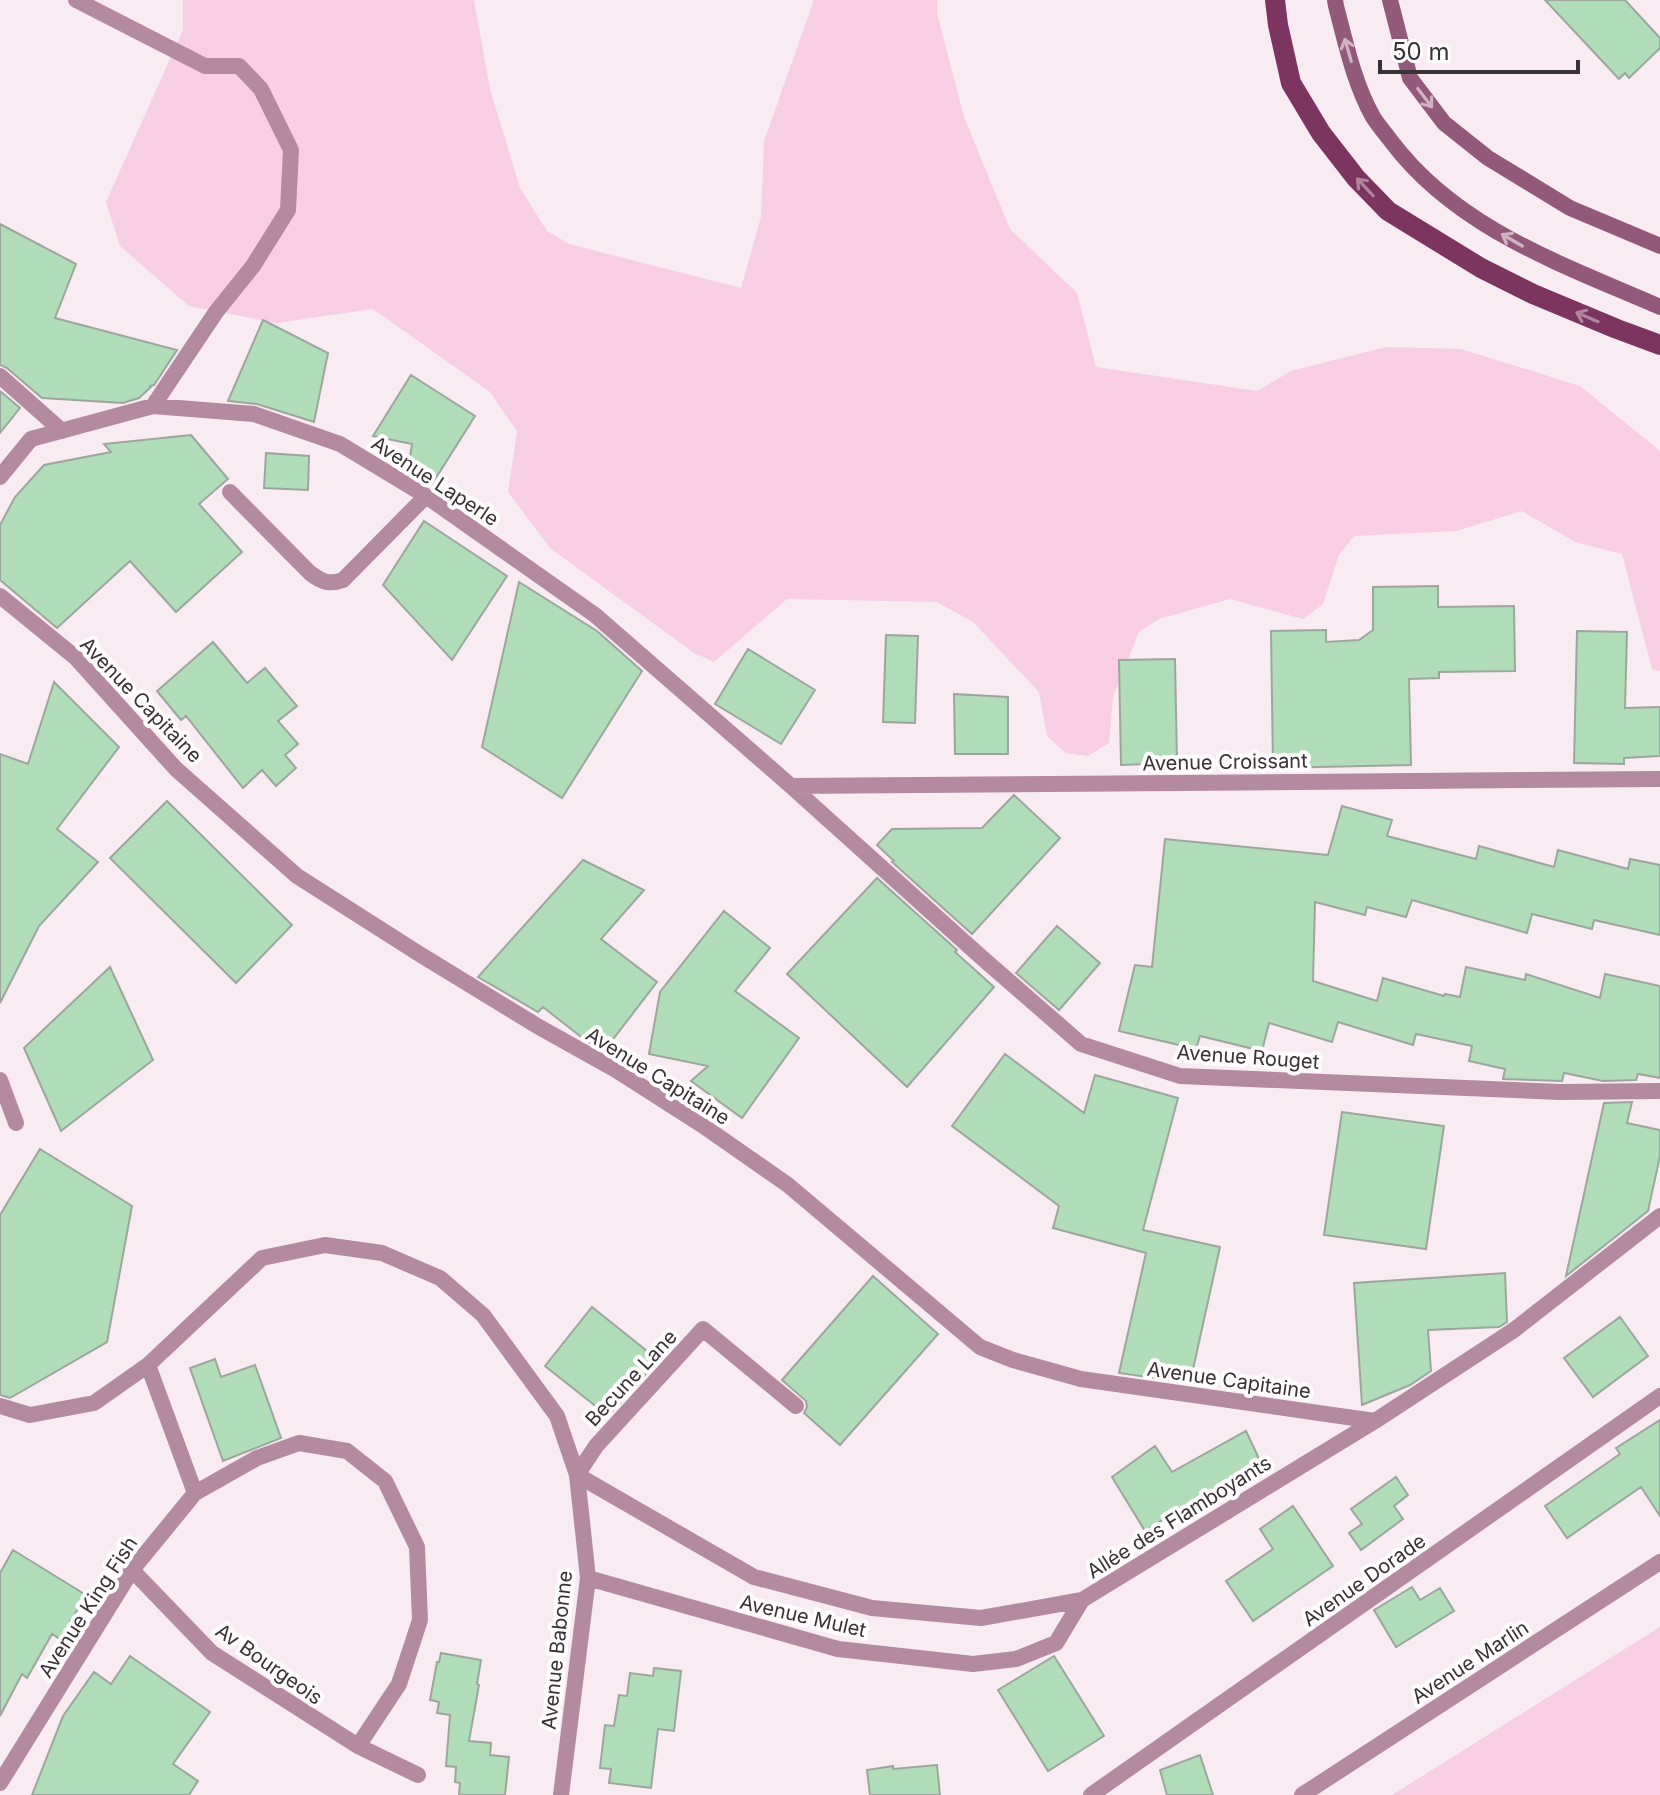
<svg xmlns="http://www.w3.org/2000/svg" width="1660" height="1795" viewBox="0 0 1660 1795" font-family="Inter,sans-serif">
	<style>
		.green { fill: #f7cee4 }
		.building { fill: #b0dcb7; stroke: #9da69e; stroke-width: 2 }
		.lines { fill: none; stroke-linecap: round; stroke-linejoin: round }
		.street { stroke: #b48aa1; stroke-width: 16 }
		.secondary { stroke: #93597b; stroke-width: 16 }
		.primary { stroke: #7b3560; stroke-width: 20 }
		.oneway { stroke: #ceb3c2 }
		.oneway2 { stroke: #b0859f }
		.labels { text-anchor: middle; stroke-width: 8; stroke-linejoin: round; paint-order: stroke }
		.street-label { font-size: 20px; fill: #373235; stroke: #fffcfd }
	</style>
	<rect width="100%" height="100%" fill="#f8ebf2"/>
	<path class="green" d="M183,0H474L490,89L520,188L547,231L569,244L741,288L761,217L764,141L814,0H937V13L964,117L1010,229L1077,293L1096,367L1257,391L1291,371L1386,347L1461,349L1580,386L1660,451V671L1652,669L1622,554L1575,542L1522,511L1456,531L1354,536L1339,555L1323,604L1303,619L1230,599L1159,619L1139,632L1113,697L1109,743L1088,756L1066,753L1047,736L1039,692L973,622L937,602L787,599L714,662L694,653L550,548L508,492L517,431L490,392L373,309L276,323L189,306L120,246L106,202L183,30Z
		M1660,1627V1795H1392Z"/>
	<path class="building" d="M1545,0H1625L1660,38V48L1629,78L1625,73L1619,79Z
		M0,224L76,264L55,318L177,350L154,385L150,386L151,387L139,398L123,403L42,398L7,368L0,365Z
		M263,320L328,353L314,422L257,404L228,401Z
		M411,375L475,416L432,484L408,469L412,444L373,436Z
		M0,391L20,408L0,433Z
		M191,435L228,479L199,504L242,552L176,612L130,561L57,628L0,580V525L15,497L44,465L111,452L104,444Z
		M266,453L309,456L308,490L264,488Z
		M424,521L507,576L452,660L383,585Z
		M519,582L597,631L642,671L562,798L482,747Z
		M1438,586V607L1514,606L1515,671L1439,672V678L1409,679L1411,765L1273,768L1271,631L1326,630V642L1359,640L1373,630V587Z
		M1577,631L1627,632L1625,708L1660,707V756L1624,758V764L1574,763Z
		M886,635L918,636L915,723L883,722Z
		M213,642L247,683L265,668L297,706L278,721L298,744L285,755L296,768L276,786L262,770L243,788L186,716L181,720L157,691Z
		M748,649L815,690L781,744L715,704Z
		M1175,659L1177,763L1121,765L1119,660Z
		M54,682L119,747L57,829L98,862L39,926L0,1003V754L28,764Z
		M954,694L1008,697V754H955Z
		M1014,795L1060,838L972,934L892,862L894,861L877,845L892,829L982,828Z
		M167,801L292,925L236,983L110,858Z
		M1342,806L1392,820L1387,836L1476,859L1479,846L1554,867L1558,850L1628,869L1630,859L1660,865V935L1594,920L1592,929L1532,914L1527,933L1412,900L1406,917L1367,907L1365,915L1315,902L1313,981L1377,1001L1383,978L1444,996L1445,994L1460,997L1466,967L1525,980L1526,974L1600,998L1605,974L1660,986V1078L1638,1074L1636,1080L1603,1081L1564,1073L1562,1081L1503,1079L1505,1069L1469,1061L1472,1046L1416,1034L1413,1045L1338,1022L1332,1042L1269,1023L1262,1051L1200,1036L1196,1049L1119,1031L1135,965L1152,967L1165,839L1328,855Z
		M583,860L644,890L601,939L657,982L604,1051L585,1040L543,1007L538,1012L478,977Z
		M877,878L957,950L955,952L994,987L907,1087L787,974Z
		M724,911L770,948L735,991L799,1038L742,1118L691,1081L708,1066L649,1054L660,992Z
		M1057,926L1100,963L1059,1010L1016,973Z
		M110,967L153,1060L61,1131L24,1048Z
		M1005,1054L1084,1113L1095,1075L1178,1098L1143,1230L1220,1247L1190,1383L1119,1373L1146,1253L1053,1228L1059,1206L952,1126Z
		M1632,1102L1627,1123L1660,1130V1156L1648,1211L1566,1276L1604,1103Z
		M1342,1112L1444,1126L1426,1249L1324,1235Z
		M40,1149L132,1206L107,1342L10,1398L0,1395V1215Z
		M1505,1273L1507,1322L1499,1327L1428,1330L1431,1371L1410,1385L1362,1405L1354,1283Z
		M873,1276L938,1334L840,1445L804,1413L807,1407L806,1401L782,1380Z
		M592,1307L657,1359L638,1384L608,1416L545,1366Z
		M1620,1317L1648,1356L1593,1397L1564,1358Z
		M215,1359L221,1377L255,1365L281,1438L223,1461L190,1368Z
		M1660,1420V1516L1641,1487L1567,1538L1545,1506L1620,1454L1616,1448Z
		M1246,1431L1262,1465L1205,1496L1204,1494L1145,1531L1112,1477L1155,1446L1172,1472Z
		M1396,1477L1408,1495L1394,1506L1403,1519L1361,1550L1349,1533L1362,1524L1351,1509Z
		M1293,1506L1333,1566L1253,1621L1226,1581L1273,1549L1260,1529Z
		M13,1550L86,1595L60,1639L52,1634L27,1678L22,1674L0,1716V1573Z
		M1412,1587L1420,1600L1440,1588L1454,1611L1396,1647L1374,1610Z
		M441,1653L481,1660L477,1684L479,1685L469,1741L491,1743L490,1755L509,1757L505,1795H459L460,1783L455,1782L456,1767L446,1766L450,1715L437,1713L439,1702L430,1700L437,1662H439Z
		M130,1656L210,1712L173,1764L198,1781L189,1795H32L63,1716L94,1672L111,1684Z
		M1054,1656L1104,1736L1048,1771L998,1690Z
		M654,1668L681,1671L674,1731L658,1729L651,1788L609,1783L611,1769L600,1768L605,1725L614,1726L619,1695L627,1696L630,1673L653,1676Z
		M1200,1755L1213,1795H1167L1160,1770Z
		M937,1765L940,1795H870L867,1770L893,1766V1769Z"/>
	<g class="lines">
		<path class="street" d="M76,0L205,66H239L261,89L291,150L288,210L253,266L216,312L153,406
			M0,376L62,431
			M0,477L31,439L153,406L254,414L340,444L426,496L595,615L791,786L980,956L1081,1044L1180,1076L1560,1092L1660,1091
			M230,492L310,573C322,582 329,585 343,580L426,496
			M0,596L75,657L176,769L297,876L421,955L539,1027L616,1070L702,1125L788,1185L980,1347L1013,1360L1081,1379L1375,1421
			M791,786L1660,779
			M0,1080L16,1123
			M0,1406L30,1415L94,1403L148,1365L262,1258L325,1245L382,1253L440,1278L483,1315L557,1416L577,1475L588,1578L561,1795
			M796,1406L703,1329L596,1446L577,1475L754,1577L872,1608L981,1618L1082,1600L1375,1421L1514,1330L1660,1216
			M195,1493L257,1458L299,1443L347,1451L385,1481L417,1547L420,1620L399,1684L358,1746
			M132,1570L212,1653L358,1746L418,1775
			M588,1578L838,1649L973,1664L1016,1659L1056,1643L1082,1600
			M0,1783L132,1570L195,1493L148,1365
			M1091,1795L1660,1396
			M1302,1795L1660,1562"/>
		<path class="secondary" d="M1335,0L1336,6C1346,44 1354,83 1373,117C1378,125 1385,133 1391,141C1457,229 1564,265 1660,307
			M1390,0L1410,78L1444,123L1488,158L1570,208L1660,246"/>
		<path class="primary" d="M1275,0L1278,25L1291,83L1321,133L1356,178L1388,211L1481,268L1533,294L1617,329L1660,345"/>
	</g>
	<defs><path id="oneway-shaft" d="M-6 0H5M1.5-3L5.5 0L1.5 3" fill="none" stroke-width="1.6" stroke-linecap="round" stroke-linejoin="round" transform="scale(2)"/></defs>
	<g class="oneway">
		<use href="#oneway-shaft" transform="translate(1348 50) rotate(-106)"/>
		<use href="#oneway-shaft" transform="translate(1425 98) rotate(53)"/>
		<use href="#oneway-shaft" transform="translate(1512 240) rotate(-150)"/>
	</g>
	<g class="oneway2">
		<use href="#oneway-shaft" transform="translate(1365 187) rotate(-133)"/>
		<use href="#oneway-shaft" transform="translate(1587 317) rotate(-157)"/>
	</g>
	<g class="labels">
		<g class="street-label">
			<text transform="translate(435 481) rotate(33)" y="7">Avenue Laperle</text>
			<text transform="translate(141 700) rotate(46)" y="7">Avenue Capitaine</text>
			<text transform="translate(1225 762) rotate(-1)" y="7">Avenue Croissant</text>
			<text transform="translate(1248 1057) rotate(4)" y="7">Avenue Rouget</text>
			<text transform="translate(658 1076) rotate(32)" y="7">Avenue Capitaine</text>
			<text transform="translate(631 1378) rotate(-47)" y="7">Becune Lane</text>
			<text transform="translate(1229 1380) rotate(8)" y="7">Avenue Capitaine</text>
			<text transform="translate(1179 1517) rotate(-32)" y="7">Allée des Flamboyants</text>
			<text transform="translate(1364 1580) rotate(-35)" y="7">Avenue Dorade</text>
			<text transform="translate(88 1607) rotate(-57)" y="7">Avenue King Fish</text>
			<text transform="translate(803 1616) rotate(13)" y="7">Avenue Mulet</text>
			<text transform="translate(557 1650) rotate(-84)" y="7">Avenue Babonne</text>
			<text transform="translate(1470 1662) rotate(-33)" y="7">Avenue Marlin</text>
			<text transform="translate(269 1664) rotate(35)" y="7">Av Bourgeois</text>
		</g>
	</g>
	<path d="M1380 60v12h198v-12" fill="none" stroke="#373235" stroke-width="4"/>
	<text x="1392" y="60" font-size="24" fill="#373235" stroke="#fffcfd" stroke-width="6" paint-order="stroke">50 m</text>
</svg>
